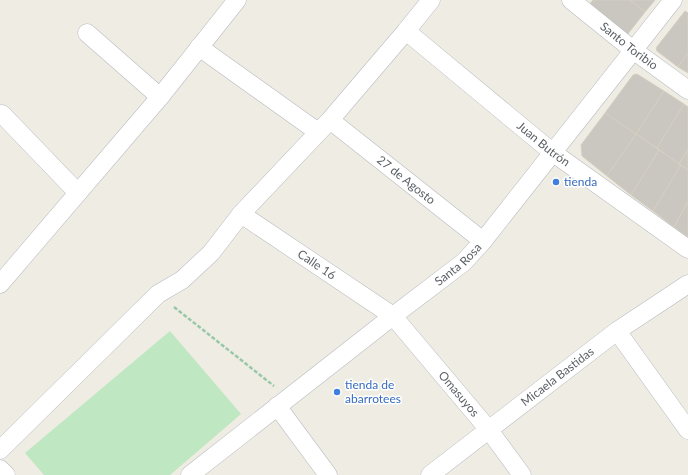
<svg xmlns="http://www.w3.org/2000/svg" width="688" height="475" viewBox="0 0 688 475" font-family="Lato,sans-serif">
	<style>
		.green { fill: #bfe7c1 }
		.building { fill: #cac7c0; stroke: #d4cfc1 }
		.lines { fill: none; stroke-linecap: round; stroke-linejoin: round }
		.street-casing { stroke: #b8bbc0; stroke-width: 19 }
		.path { stroke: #98c8a9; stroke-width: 2.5; stroke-dasharray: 4 2; stroke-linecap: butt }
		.street { stroke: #fff; stroke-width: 18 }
		.shop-dot { fill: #3f7fe0; stroke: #fff; stroke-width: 1.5 }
		.labels { text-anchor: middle; stroke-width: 3; stroke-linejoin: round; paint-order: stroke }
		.street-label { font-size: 12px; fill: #5b5f65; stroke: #fff }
		.shop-label { font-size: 12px; fill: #366cbe; stroke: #fff; text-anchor: start }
	</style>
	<rect width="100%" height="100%" fill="#efede3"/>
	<path class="green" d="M170,331L241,414L170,475H44L25,453Z"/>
	<path class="building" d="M593,0H630L645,12L627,35L589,5Z
		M630,0H655L645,12Z
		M685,11L688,13V53L678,67L657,51L656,48Z
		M688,53V73L678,67Z
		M637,74L664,91L636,134L605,113L633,75Z
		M664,91L684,104L657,148L636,134Z
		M684,104L688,107V150L679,164L657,148Z
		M605,113L636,134L607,176L582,156L581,145Z
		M636,134L659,150L631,195L607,176Z
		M659,150L681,165L653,211L631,195Z
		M688,150V170L679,164Z
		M681,165L688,170V201L674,227L653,211Z
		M688,201V237L674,227Z"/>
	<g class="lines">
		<defs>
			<g id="street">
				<path id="s1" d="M571,0L633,50L688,90"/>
				<path id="s2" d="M406,31L552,152L688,249"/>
				<path d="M87,33L160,97"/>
				<path d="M199,47L318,132"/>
				<path d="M2,114L78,193"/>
				<path id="s3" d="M330,120L483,241"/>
				<path id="s4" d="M241,214L393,316L489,430L522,475"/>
				<path d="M0,284L160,97L237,0"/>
				<path d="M617,331L688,430"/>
				<path d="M277,406L328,475"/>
				<path d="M0,450L158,294L182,280L211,253L241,214L330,120L406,31L431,0"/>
				<path d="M0,469L6,475"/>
				<path id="s5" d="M190,475L393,316L464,262L483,241L673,0"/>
				<path id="s6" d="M430,475L617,331L688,284"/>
			</g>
		</defs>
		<use href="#street" class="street-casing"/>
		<path class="path" d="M174,307L274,386"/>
		<use href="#street" class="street"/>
	</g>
	<g class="shop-dot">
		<circle cx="556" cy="182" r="4"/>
		<circle cx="337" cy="392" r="4"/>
	</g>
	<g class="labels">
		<g class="street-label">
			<text dy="4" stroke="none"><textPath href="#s1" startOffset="74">Santo Toribio</textPath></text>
			<text dy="4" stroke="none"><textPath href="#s2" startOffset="178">Juan Butrón</textPath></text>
			<text dy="4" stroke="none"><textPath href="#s3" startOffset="97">27 de Agosto</textPath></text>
			<text dy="4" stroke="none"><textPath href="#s5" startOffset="341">Santa Rosa</textPath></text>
			<text dy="4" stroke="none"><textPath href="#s4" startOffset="91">Calle 16</textPath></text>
			<text dy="4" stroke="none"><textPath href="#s6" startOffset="161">Micaela Bastidas</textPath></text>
			<text dy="4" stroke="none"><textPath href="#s4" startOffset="285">Omasuyos</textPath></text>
		</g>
		<g class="shop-label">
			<text x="564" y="186">tienda</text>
			<text x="345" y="389">tienda de<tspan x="345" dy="14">abarrotees</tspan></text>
		</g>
	</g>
</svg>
